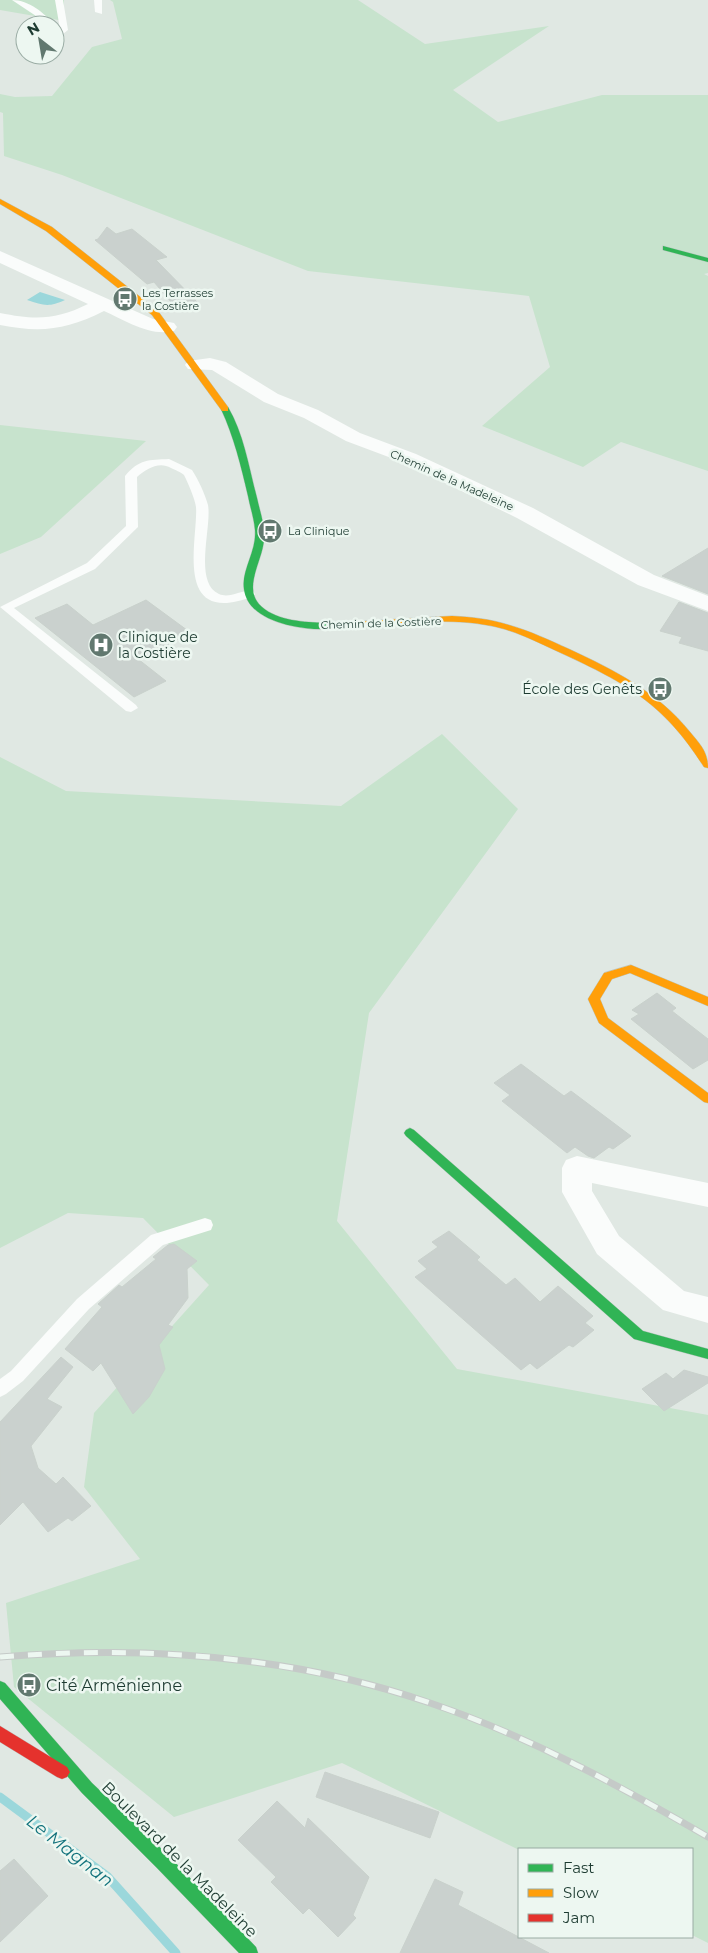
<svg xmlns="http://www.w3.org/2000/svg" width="708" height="1953" viewBox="0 0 708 1953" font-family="Montserrat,sans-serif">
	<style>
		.green { fill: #c7e3cd }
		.water { fill: #9bd7db }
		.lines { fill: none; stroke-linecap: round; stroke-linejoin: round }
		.stream { stroke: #9bd7db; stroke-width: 9 }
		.building { fill: #cad1ce; stroke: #c9d1cc }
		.fast-casing { stroke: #bcc7c2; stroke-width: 1 }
		.slow-casing { stroke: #bcc7c2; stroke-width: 1 }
		.jam-casing { stroke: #bcc7c2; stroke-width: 1 }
		.lane { fill: #fafcfb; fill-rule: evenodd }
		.street { fill: #fafcfb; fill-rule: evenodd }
		.fast { fill: #30b455; fill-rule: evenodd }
		.slow { fill: #ff9f0a; fill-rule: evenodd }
		.jam { fill: #e5322d; fill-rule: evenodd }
		.rail-casing { stroke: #c5cac8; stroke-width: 7 }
		.rail { stroke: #edf7f1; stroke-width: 5; stroke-dasharray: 14; stroke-linecap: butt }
		.labels { text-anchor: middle; stroke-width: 5; stroke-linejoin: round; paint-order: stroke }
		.far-poi-label { font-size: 11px; fill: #1d3b31; stroke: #edf7f1; text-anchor: start }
		.far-street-label { font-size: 11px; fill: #1d3b31; stroke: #edf7f1 }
		.poi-label { font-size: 14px; fill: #1d3b31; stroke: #edf7f1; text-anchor: start }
		.near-poi-label { font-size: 16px; fill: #1d3b31; stroke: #edf7f1; text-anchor: start }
		.near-street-label { font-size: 16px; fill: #1d3b31; stroke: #edf7f1 }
		.near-water-label { font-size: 18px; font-style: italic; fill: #12727c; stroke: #edf7f1 }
	</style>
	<rect width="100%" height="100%" fill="#e0e8e3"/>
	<path class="green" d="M0,0H64V21L0,10Z
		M110,0H358L425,44L549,26L453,90L498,122L602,95H708V273L704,274L708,276V471L621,442L583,467L482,426L550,367L529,296L308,271L62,175L4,156L3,113L0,112V94L15,97L52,96L92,47L122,39L113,2Z
		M0,425L146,441L41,537L0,554Z
		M442,734L518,809L369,1013L337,1221L457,1369L708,1415V1943L692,1935V1849L519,1850L342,1763L174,1817L14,1687L6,1603L140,1559L84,1487L94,1413L209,1285L143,1218L68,1213L0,1248V757L66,791L341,806Z"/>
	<path class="water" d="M40,292L65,300C48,308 43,305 27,300Z"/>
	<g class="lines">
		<path class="stream" d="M0,1797L107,1876L176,1953"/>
	</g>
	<path class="building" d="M107,227L116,234L132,229L167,257L156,260L199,304L177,309L154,282L147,284L95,240L98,239Z
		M708,548V594L662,576Z
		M146,600L191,633L138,659L166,681L134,697L35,618L67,604L93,625Z
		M679,602L708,613V651L679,643L682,637L660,631Z
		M657,993L676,1008L672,1011L708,1039V1060L693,1069L631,1019L639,1014L632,1010Z
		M521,1064L564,1096L571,1091L631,1136L613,1149L609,1147L594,1158L588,1156L575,1147L567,1153L502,1101L510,1095L494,1083Z
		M449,1231L480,1257L477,1260L506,1285L515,1278L540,1302L558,1286L593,1316L585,1323L594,1330L573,1347L569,1345L537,1369L530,1363L521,1370L415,1277L427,1269L418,1261L438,1247L432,1242Z
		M174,1244L197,1261L187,1269L188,1298L168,1325L173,1327L159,1345L165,1369L149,1397L133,1414L101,1363L93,1371L65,1349L102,1307L98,1304L119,1285L122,1287L156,1259L153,1257L168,1245Z
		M61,1357L73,1367L47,1399L62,1407L31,1446L38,1468L56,1484L63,1477L91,1506L72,1521L68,1518L48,1532L23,1502L0,1525V1422Z
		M684,1370L708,1377V1383L664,1411L642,1389L666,1373L673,1379Z
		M325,1772L439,1812L430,1838L316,1797Z
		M277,1801L305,1828L308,1818L369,1877L353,1915L356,1918L338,1937L309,1908L303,1914L271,1882L276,1877L238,1840Z
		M14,1859L48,1896L0,1942V1871Z
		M435,1879L463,1892L458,1905L549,1953H400Z"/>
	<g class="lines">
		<defs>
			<path id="fast" d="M663,246L708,258V262L663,250Z
				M222,407H228C244,434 249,468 257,498C260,512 265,525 264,539C263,561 241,589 262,607C278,621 305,622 324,623C333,623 347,620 354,625L352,627C323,634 248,628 244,589C241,570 257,551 255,530C254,518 250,507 248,496C241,466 234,437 221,409Z
				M410,1128L414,1130L643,1331L708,1349V1359L634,1339L406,1136L404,1133L406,1130Z
				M0,1681L5,1683L92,1783L169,1856L256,1947L258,1953H239L157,1868L82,1793L0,1699Z"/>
			<path id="slow" d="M0,199L52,227L158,311L228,407V411H222L152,315L46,231L0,204Z
				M452,616C472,617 490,619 509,625C530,631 549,640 569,649C614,670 658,692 690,732C700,744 708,752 708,768L704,767C664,704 628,684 561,653C537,642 513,629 486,625C441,617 394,625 349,628L344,625L349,622Z
				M631,965L708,997V1006L630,973L612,979L600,999L608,1018L708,1093V1103L704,1102L599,1023L588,999L604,973Z"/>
			<path id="jam" d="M0,1726L67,1767L70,1772L67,1777L62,1779L57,1777L0,1742Z"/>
		</defs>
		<use href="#fast" class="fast-casing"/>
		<use href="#slow" class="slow-casing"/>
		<use href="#jam" class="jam-casing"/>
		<path class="lane" d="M12,0C29,0 44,13 55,25H46L36,16Z
			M55,0H63L68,30L58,38L55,37V30L60,29Z
			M94,0H102V14L95,12Z
			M169,459L192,470C198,479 205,494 208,505C212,527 193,582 219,594C230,599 242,589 253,591L255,594L253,597C245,599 236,602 227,603C178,606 198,535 196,507C195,499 188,483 184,475C181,472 175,470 171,468C159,461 146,469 137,477L138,527L95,569L14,608L136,705L138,708L131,712L126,711L0,607L87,563L126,526L125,476C139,459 149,460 169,459Z
			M205,1218L211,1220L213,1225L211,1230L163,1245L89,1309L23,1381L6,1394L0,1397V1379L11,1371L77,1299L151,1235Z"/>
		<path class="street" d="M0,251L153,319L174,323L177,327L174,331C150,337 124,320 104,311C66,330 41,333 0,325V313C35,320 56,320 88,304L0,263Z
			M210,358L226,362L278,394L318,410L360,433L416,454L533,508L654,575L708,596V611L638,585L517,518L402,462L346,441L304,418L264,402L212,370L188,369L185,365L188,361Z
			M577,1156L708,1183V1207L592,1183V1191L619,1236L684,1291L708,1297V1323L663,1310L597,1254L562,1192V1168L566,1160Z"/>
		<use href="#fast" class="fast"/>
		<use href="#slow" class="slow"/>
		<use href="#jam" class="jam"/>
		<defs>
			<path id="rail" d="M0,1657C145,1645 295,1656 433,1704C530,1737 620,1786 708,1837"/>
		</defs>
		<use href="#rail" class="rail-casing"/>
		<use href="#rail" class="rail"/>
	</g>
	<defs>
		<symbol id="bus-disc" viewBox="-11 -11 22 22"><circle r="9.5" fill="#61786f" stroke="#edf7f1"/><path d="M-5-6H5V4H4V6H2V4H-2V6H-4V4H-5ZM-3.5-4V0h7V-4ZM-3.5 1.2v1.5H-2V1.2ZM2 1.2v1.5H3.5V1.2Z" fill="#fff"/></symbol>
		<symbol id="hospital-disc" viewBox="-11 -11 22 22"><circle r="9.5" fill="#61786f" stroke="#edf7f1"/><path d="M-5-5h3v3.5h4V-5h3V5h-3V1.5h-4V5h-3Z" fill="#fff"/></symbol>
	</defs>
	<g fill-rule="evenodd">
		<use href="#bus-disc" x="111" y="285" width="28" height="28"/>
		<use href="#bus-disc" x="256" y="517" width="28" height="28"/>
		<use href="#hospital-disc" x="87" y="631" width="28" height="28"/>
		<use href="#bus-disc" x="646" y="675" width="28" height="28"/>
		<use href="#bus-disc" x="15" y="1671" width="28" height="28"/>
	</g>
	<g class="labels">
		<g class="far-poi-label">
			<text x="142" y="297">Les Terrasses<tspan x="142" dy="13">la Costière</tspan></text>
			<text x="288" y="535">La Clinique</text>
		</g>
		<g class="far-street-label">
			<text transform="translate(452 480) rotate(24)" y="4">Chemin de la Madeleine</text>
			<text transform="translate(381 623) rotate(-2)" y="4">Chemin de la Costière</text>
		</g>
		<g class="poi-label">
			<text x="118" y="642">Clinique de<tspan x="118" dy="16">la Costière</tspan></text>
			<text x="642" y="694" text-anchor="end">École des Genêts</text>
		</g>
		<g class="near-poi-label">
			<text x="46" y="1691">Cité Arménienne</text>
		</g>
		<g class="near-street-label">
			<text transform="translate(180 1859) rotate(45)" y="6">Boulevard de la Madeleine</text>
		</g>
		<g class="near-water-label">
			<text transform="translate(70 1851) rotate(38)" y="6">Le Magnan</text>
		</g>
	</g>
	<rect x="518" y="1848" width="175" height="90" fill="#edf7f1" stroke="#9aaca4"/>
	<rect x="528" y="1864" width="25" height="8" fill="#30b455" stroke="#9aaca4"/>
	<text x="563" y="1873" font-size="15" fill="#1d3b31">Fast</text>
	<rect x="528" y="1889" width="25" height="8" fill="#ff9f0a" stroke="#9aaca4"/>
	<text x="563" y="1898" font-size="15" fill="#1d3b31">Slow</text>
	<rect x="528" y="1914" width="25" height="8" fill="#e5322d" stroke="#9aaca4"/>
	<text x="563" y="1923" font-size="15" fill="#1d3b31">Jam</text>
	<g transform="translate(40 40) rotate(329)"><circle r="24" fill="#edf7f1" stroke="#9aaca4"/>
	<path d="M0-4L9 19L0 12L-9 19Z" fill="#61786f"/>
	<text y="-8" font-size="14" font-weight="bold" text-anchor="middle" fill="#1d3b31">N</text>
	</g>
</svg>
